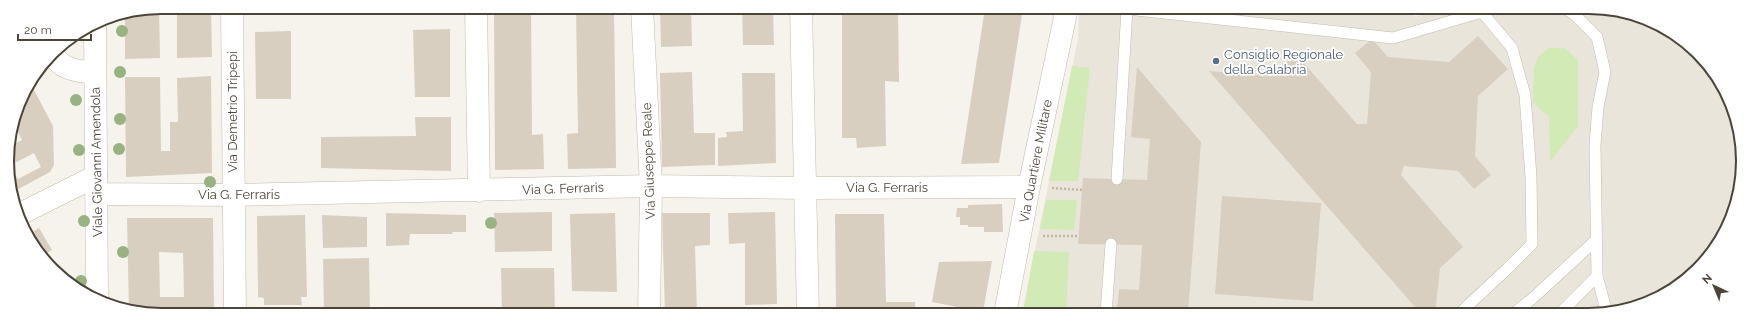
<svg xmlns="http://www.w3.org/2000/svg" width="1750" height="322" viewBox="0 0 1750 322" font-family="Raleway,sans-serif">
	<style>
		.residential { fill: #eae5da }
		.green { fill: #d2eab5 }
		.building { fill: #d8cfc1; fill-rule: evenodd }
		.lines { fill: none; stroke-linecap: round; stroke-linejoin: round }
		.service-casing { stroke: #c2bbae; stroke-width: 12 }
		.minor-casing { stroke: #c2bbae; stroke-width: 23 }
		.tertiary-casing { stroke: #c2bbae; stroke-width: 23 }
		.path { stroke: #c4b79f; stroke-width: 2.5; stroke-dasharray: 2 2; stroke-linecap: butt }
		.service { stroke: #fff; stroke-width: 11 }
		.minor { stroke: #fff; stroke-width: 22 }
		.tertiary { stroke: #fff; stroke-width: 22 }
		.tree { fill: #97b381 }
		.service-dot { fill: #5c6f8a; stroke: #fff; stroke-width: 1.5 }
		.labels { text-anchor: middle; stroke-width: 3.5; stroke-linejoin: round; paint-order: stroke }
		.service-label { font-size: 13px; fill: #4e5e75; stroke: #fff; text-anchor: start }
		.street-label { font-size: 13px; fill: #4b4439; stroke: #fff }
		.rim { fill: none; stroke: #4b4439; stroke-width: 2 }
	</style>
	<rect width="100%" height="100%" fill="#f6f3ec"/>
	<path class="residential" d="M1079,8H1413L1415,17L1437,8H1609L1661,26L1718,80L1738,121L1742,181L1727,229L1698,270L1648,303L1599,315L1022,314L1078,39Z"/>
	<path class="green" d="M1549,48H1565L1578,60V126L1550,162L1549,117L1533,102L1534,68L1538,57Z
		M1072,66L1090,68L1078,181H1049Z
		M1046,200H1077L1074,230L1040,229Z
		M1034,251L1069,252L1066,314H1023Z"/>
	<path class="building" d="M159,7L160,58L125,59V14Z
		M177,7H211L212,57L177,58Z
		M255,7H291V12H255Z
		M414,7H449V9L414,11Z
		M494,7H531L532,135L543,134L544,169L495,170Z
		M576,7H614L616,168L568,169L567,134L578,133Z
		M660,7H691L692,46L661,47Z
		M742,8H773L774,45H743Z
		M842,8H898L899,82L885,81L886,146L857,148L856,138H842Z
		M985,8H1023L999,163L961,164Z
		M450,29V97H415L413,30Z
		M291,31V99H256L255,32Z
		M1478,36L1508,69L1478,96L1475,156L1491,175L1474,189L1458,171L1404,166L1401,175L1463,247L1440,268L1435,315H1422L1209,71L1273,76L1296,54L1357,124H1367L1371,72L1355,53L1372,39L1388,57L1449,62Z
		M1137,67L1201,142L1188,314H1139V312L1117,311L1119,289L1139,290L1142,245L1078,244L1083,178L1147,180L1150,139L1131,137Z
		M692,72L694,133H715V165L662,167L660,73Z
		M742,73H775L776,163L718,166V138L727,137L726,132L743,131Z
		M211,76L212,173L126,177L125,77H160L161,151H170V122H178L177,78Z
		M33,88L53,126L54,165L50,172L13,192L11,177L15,174L18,179L41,167L34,153L9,166L7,151L8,147L22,140L14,125L19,102L25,93Z
		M415,117H451V171L321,168V137L416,136Z
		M1222,196L1321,203L1313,301L1215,294Z
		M1002,204L1003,232H984V227H968V225H960V217H956L957,208H968V205Z
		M552,212V251L495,252L494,213Z
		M775,212L777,304L745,305V243L729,244L728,213Z
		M386,213L466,215V232H452L453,234H410L409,245L386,246Z
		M615,213L617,292L572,291L570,214Z
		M662,213H710V245L695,246L697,314H665Z
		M835,214H884L886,302H915V314H836Z
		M305,215L307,297H301L302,305H264V298L258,297L257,216Z
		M322,215L367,217V247L323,248Z
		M127,218H213L214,314H141L129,310ZM159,252L183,253L184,297H160Z
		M39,228L52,250L42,256L29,234Z
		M369,258L370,314H324L323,259Z
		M992,261L983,312L932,302L939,262Z
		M501,268H554L555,314H502Z"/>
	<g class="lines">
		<defs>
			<path id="service" d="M1118,8L1393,38L1482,12L1512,48L1525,95L1531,177L1532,244L1506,270L1463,310
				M1482,12L1496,8
				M1117,179L1127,8
				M1597,276L1607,313
				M1106,314L1111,244
				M1512,315L1533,298L1596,240
				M1558,315L1597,276L1595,145L1598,107L1605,72L1597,37L1574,14L1564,8"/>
			<path id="minor" d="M232,7L235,314
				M476,7L479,191
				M642,7L651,186L649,314
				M801,8L808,314
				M52,53C61,70 77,71 95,73
				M97,194L233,195L651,186L805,188L1029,187
				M18,215L96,176
				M1005,314L1029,187L1067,8"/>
			<path id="tertiary" d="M95,24L97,300"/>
		</defs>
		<use href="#service" class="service-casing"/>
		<use href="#minor" class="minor-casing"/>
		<use href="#tertiary" class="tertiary-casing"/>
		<path class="path" d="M1052,188L1082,190
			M1043,236H1078"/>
		<use href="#service" class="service"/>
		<use href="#minor" class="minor"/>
		<use href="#tertiary" class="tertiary"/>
	</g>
	<g class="tree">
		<circle cx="122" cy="31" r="6"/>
		<circle cx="120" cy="72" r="6"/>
		<circle cx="76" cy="100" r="6"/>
		<circle cx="120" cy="119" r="6"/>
		<circle cx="119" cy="149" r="6"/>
		<circle cx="79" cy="150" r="6"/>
		<circle cx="210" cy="182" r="6"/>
		<circle cx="84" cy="221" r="6"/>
		<circle cx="491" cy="223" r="6"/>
		<circle cx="123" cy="252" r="6"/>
		<circle cx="81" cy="281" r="6"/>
	</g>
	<circle class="service-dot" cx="1216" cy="61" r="4"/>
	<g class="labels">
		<g class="service-label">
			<text x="1224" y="59">Consiglio Regionale<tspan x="1224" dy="15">della Calabria</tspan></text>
		</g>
		<g class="street-label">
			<text transform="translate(232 112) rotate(-90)" y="5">Via Demetrio Tripepi</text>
			<text transform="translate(648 161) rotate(-92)" y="5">Via Giuseppe Reale</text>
			<text transform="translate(1035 161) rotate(-79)" y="5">Via Quartiere Militare</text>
			<text transform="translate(96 162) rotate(-91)" y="5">Viale Giovanni Amendola</text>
			<text x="887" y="192">Via G. Ferraris</text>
			<text transform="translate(563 188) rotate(-2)" y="5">Via G. Ferraris</text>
			<text x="239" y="199">Via G. Ferraris</text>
		</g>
	</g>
	<path d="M0 0H1750V322H0ZM161 14H1589A147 147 0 0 1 1736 161V161A147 147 0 0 1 1589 308H161A147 147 0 0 1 14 161V161A147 147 0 0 1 161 14Z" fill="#fff" fill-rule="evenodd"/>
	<path class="rim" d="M161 14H1589A147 147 0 0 1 1736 161V161A147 147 0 0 1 1589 308H161A147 147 0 0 1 14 161V161A147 147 0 0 1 161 14Z"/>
	<g transform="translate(1714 286) rotate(316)" stroke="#ffffff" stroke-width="3" paint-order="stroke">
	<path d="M0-3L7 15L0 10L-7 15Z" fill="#4b4439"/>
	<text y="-6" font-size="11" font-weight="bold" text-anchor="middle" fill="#4b4439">N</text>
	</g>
	<path d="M18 34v6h73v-6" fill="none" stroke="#4b4439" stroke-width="2"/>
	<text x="24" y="34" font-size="12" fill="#4b4439" stroke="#ffffff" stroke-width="3" paint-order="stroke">20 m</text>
</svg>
